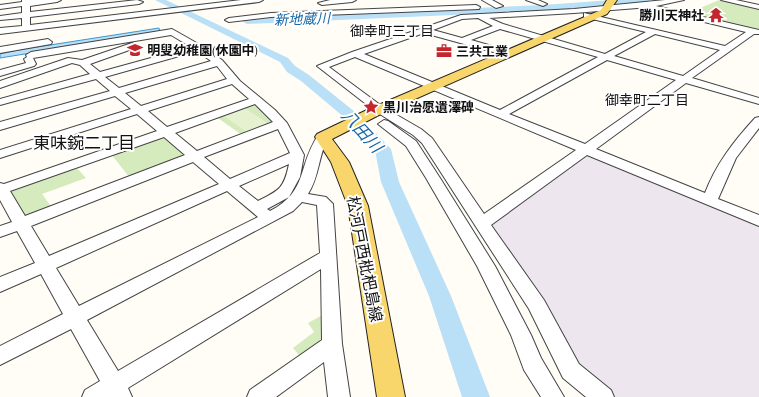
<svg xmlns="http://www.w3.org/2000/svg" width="759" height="397" viewBox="0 0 759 397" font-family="Spectral,'Noto Sans JP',serif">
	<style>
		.industrial { fill: #eee6ef }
		.green { fill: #d5ebbd }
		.pitch { fill: #e6f2cf }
		.water { fill: #b9e0f7; stroke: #3f96cf }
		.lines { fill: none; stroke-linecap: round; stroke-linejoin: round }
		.river { fill: #b9e0f7; fill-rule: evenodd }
		.minor-casing { stroke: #444; stroke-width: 2 }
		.major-casing { stroke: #222; stroke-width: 2 }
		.minor { fill: #fff; fill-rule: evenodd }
		.major { fill: #f9d66b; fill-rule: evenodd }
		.labels { text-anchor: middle; stroke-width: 4; stroke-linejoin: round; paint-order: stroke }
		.far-poi-label { font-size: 13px; font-weight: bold; fill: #111; stroke: #fff; text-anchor: start }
		.far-water-label { font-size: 14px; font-style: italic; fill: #1768a6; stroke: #fff }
		.far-neighbourhood-label { font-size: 14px; fill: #111; stroke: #fff }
		.street-label { font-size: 16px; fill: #111; stroke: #fff }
		.water-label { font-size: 17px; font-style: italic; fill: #1768a6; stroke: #fff }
		.neighbourhood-label { font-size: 17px; fill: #111; stroke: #fff }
	</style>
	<rect width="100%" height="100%" fill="#fffdf5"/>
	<path class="industrial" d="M585,154L759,225V397H610L575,368L490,227V223Z"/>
	<path class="green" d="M719,0L759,7V31L686,14Z
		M256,103L276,121L270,125L242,107Z
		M222,114L249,133L242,135L215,116Z
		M164,135L189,156L130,178L111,154Z
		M75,166L86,178L42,194L53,209L24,218L8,190Z
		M326,313L330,344L304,361L293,348L314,332L308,323Z"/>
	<path class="pitch" d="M242,107L270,125L249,133L222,114Z"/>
	<path class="water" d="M159,28L160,32L0,58V54L18,50Z"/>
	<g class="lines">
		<path class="river" d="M155,0H166L288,58L295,66L309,75L355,112L391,149L399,182L451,296L490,397H462L429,296L381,182L375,150L345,118L301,81L287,72L280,62Z
			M612,0H650L646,3L543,11L247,24L242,21L247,18L543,5Z"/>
		<defs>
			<path id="minor" d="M22,0H61L57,2L30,6V12L137,0L143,2L139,4L30,17V25L241,0H263L259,2L0,34V28L22,26V18L0,20V16L22,13V6L0,9V5L22,2Z
				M330,0H356L352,2L322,5L318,3Z
				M482,0H492L503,6L496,8Z
				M526,0H538L547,4L543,6Z
				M665,0H684L656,6L759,30V34H754L692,78L759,98V104L686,83L596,149L705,193C716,164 734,141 755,118L759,117V128L736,158L718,199L759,215V226L587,155L491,225L544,300L579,364L611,390L614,397H586L563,378L529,309L422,143L413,135L375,111L317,66L352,52L461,15L574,9ZM650,7V9L746,32L725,46L584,13V17L646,32L605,54L503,24L489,18L574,13ZM478,18L493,26L462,38L433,30L462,19ZM500,29L598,57L500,110L364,54L424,33L504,55H510V51L471,40ZM655,34L720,50L683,76L614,56ZM355,57L576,150L484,214L432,138L421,129L383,107L329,67ZM607,60L676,80L585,144L509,114Z
				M721,0H736L759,5V9Z
				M476,5L480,7L479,9L271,17L229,22L225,20L229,18L271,13Z
				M172,29L202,46L222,60L240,81L275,110L287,123L304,155L300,177L289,197L267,209L270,211C309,191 297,165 319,134L323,133L329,137C318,154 320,176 308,194L326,197L333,204L342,344L350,397H328L324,362L276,397H247L250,390L322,340L321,269L128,388L132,397H82L85,390L100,381L71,329L0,365V346L63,314L41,274L0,292V277L35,263L17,231L0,237V226L12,222L0,200V183L4,184L157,131L137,114L0,158V150L131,109L115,96L0,130V122L110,91L96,79L0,105V99L90,74L80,65L72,63L0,88V81L68,58L82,60L132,43L136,46L135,48L90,64L100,72L191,47L171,35L33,58L36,64L34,66L0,76V70L26,63L24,59L27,57L26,55L31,52ZM197,51L211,61L119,88L105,77ZM217,66L227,79L141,106L125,93ZM232,84L249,99L167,127L148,111ZM255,104L273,122L197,151L175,133ZM278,129L290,153L230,179L204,157ZM164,137L185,155L25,216L10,191ZM193,162L219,184L49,256L31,226ZM289,164C284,188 280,190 258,201L239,186ZM227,191L258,217L79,306L56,268ZM302,202L317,205L320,253L118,371L87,320L293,211Z
				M48,39L52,42L51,44L0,53V47Z
				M384,120L388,121L416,141L440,178L495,266L531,335L541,358L564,397H541L524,370L511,335L477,266L426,178L406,146L378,124Z"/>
			<path id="major" d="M607,0H617L607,14L379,115L332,139L349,162L368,206L405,397H377L348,206L331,162L315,137L317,134L369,109L601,10Z"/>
		</defs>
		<use href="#minor" class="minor-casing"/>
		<use href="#major" class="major-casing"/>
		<use href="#minor" class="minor"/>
		<use href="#major" class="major"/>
	</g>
	<defs>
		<symbol id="temple-bare" viewBox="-9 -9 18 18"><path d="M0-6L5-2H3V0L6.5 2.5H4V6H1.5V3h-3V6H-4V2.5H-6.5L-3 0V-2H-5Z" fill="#c4262e" stroke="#fff" stroke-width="2.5" paint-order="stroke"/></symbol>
		<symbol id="school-bare" viewBox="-9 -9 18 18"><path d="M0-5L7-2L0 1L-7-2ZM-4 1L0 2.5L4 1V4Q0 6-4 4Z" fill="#c4262e" stroke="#fff" stroke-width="2.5" paint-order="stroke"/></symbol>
		<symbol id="office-bare" viewBox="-9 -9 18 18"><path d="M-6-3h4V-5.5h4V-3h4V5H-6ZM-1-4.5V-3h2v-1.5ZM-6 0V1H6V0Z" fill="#c4262e" stroke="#fff" stroke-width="2.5" paint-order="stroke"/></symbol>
		<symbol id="sight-bare" viewBox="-9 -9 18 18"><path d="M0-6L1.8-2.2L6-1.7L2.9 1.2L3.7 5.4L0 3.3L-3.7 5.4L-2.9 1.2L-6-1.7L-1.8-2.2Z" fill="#c4262e" stroke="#fff" stroke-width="2.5" paint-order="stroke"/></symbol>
	</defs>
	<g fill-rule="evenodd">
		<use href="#temple-bare" x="705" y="4" width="22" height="22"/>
		<use href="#school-bare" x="124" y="39" width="22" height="22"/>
		<use href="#office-bare" x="433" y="40" width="22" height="22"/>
		<use href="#sight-bare" x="360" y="96" width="22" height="22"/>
	</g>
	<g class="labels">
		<g class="far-poi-label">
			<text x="704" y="20" text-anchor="end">勝川天神社</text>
			<text x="147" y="55">明叟幼稚園(休園中)</text>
			<text x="456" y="56">三共工業</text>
			<text x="383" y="112">黒川治愿遺澤碑</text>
		</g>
		<g class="far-water-label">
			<text transform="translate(302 19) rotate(-2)" y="5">新地蔵川</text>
		</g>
		<g class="far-neighbourhood-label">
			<text x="392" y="36">御幸町三丁目</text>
			<text x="647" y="105">御幸町二丁目</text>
		</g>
		<g class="street-label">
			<text transform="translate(365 259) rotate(79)" y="6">松河戸西枇杷島線</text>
		</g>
		<g class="water-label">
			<text transform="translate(362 131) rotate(48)" y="6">八田川</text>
		</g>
		<g class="neighbourhood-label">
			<text x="84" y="149">東味鋺二丁目</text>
		</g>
	</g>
</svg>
